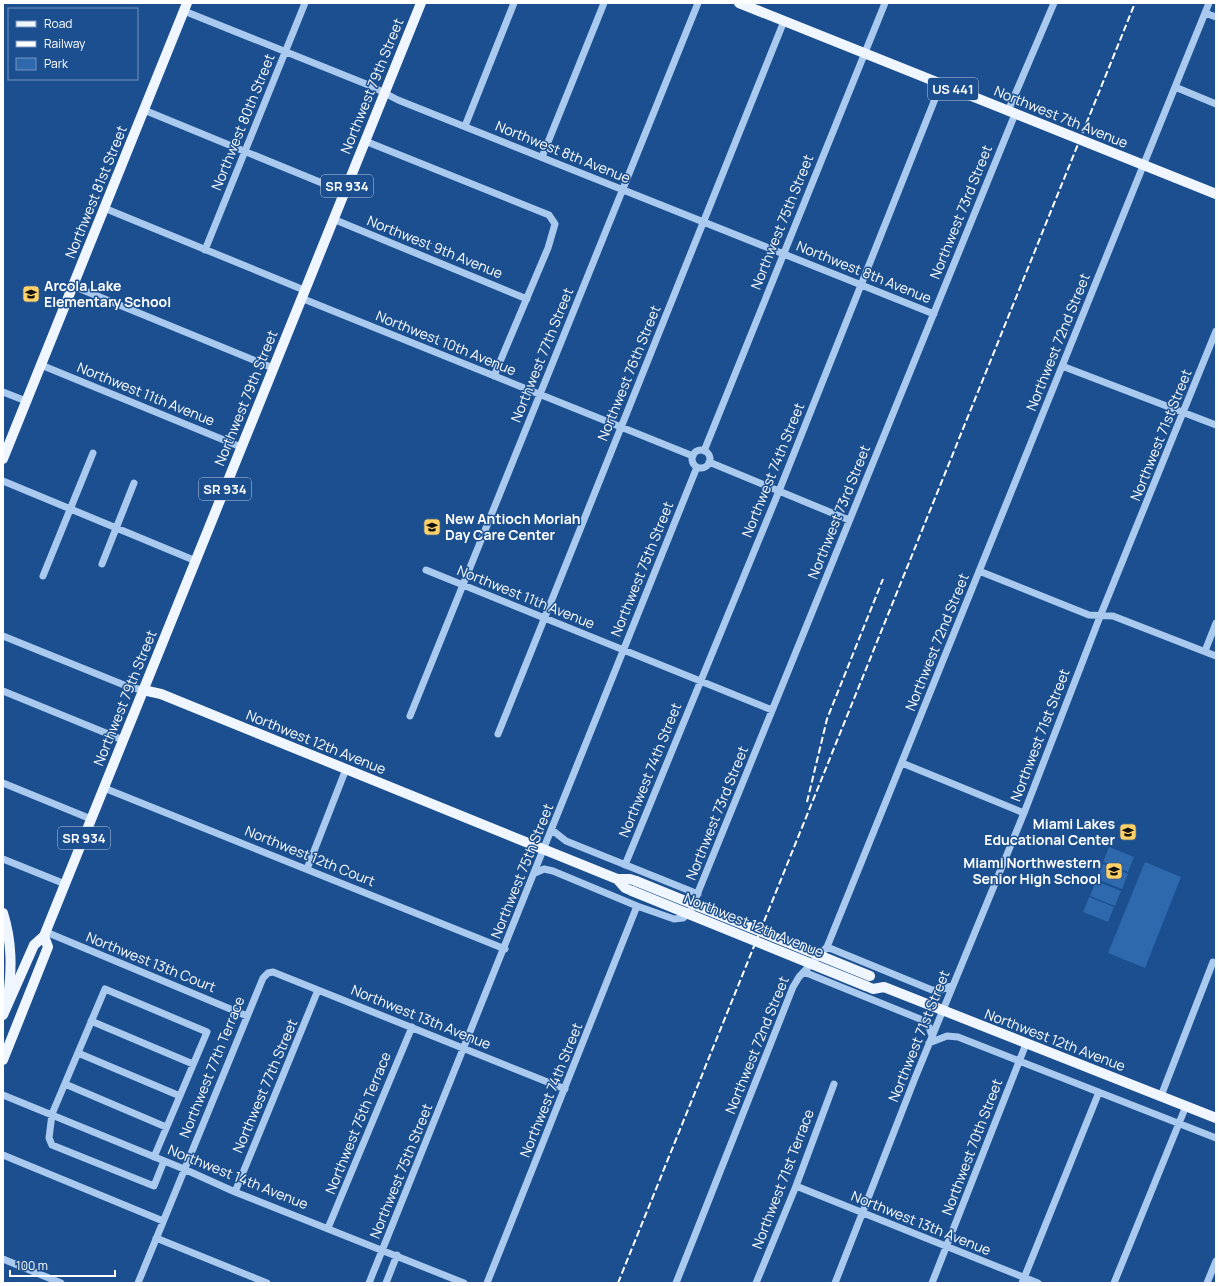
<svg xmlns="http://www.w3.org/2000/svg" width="1219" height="1286" viewBox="0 0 1219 1286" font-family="Manrope,sans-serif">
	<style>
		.green { fill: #2e69ad }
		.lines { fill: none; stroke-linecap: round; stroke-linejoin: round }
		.minor { stroke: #a9c9ee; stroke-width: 7 }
		.major { stroke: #f0f6ff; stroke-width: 10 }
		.rail { stroke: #fff; stroke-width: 2; stroke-dasharray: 7 3; stroke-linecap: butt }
		.major-bridge { stroke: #f0f6ff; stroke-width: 10 }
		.labels { text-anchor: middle; stroke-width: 3; stroke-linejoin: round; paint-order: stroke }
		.shield { fill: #1b4f8f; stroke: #bbcadd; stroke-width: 1 }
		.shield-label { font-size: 13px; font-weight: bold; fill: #fff }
		.street-label { font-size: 14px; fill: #fff; stroke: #1b4f8f }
		.poi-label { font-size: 14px; font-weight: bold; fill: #fff; stroke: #1b4f8f; text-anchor: start }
	</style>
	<rect width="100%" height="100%" fill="#1b4f8f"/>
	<path class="green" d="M1109,847L1134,857L1128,872L1103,862Z
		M1145,862L1181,877L1145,968L1108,953Z
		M1103,864L1128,874L1122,889L1097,879Z
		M1096,881L1121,891L1115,906L1090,896Z
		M1089,897L1114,907L1108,922L1083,912Z"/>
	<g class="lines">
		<path class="minor" d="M184,11L371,86L398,100L934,314
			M1205,13L1216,17
			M1175,87L1216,104
			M144,110L344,192
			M1008,111L1054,3
			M465,126L514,3
			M365,141L549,215L555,224L548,248L494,376
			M542,157L604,3
			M104,208L304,290
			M333,219L527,299
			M205,250L305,3
			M73,286L273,368
			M301,298L693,456
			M41,365L241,447
			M1062,366L1216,425
			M3,392L26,401
			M692 459a9 9 0 1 1 18 0a9 9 0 1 1-18 0Z
			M704,451L885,3
			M709,462L849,520
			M3,481L196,561
			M102,564L134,483
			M426,570L772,710
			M979,571L1089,615L1113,616L1216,656
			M43,576L93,453
			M3,636L129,687L143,690
			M1205,651L1216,623
			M3,691L123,740
			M410,716L698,3
			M498,734L784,21
			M902,763L1024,813
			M3,783L91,819
			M104,788L505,949
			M552,830L566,841L698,894
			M3,859L65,884
			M625,865L779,491L941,84
			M307,869L346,769
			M535,873L544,869L553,871L637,906L674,919L683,918L690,912L1015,114
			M46,932L247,1016
			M827,947L932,990H940L953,985
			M804,972L920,1019L929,1027L932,1036
			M91,1021L193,1064
			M929,1043L947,1036L958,1037L1216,1138
			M78,1053L180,1096
			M65,1084L166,1127
			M3,1095L184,1169L235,1192L464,1283
			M1161,1096L1213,962
			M3,1155L163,1221
			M154,1157L207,1032L105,989L52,1114L49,1138L52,1145L154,1186L164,1161
			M796,1186L1038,1283
			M235,1192L318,990
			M328,1228L412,1027
			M156,1238L267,1283
			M3,1259L61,1283
			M138,1283L263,978L268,973L273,972L565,1089
			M369,1283L697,467
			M386,1283L397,1255
			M487,1283L637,906
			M676,1283L793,987L799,977L827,947L1209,3
			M756,1283L796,1186L834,1084
			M835,1283L915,1078L1024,813L1101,614L1216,331
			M932,1283L1026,1044
			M1022,1283L1099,1092
			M1114,1283L1186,1106
			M1207,1283L1216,1261"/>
		<path class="major" d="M739,3L1216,194
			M3,459L187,3
			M143,690L161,694L617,879L625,888L632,891
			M617,879H630L636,881
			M3,913C12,942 12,968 8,998
			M866,986L873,989L884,987L1216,1118
			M3,1015L34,945L44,936L421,3
			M3,1060L48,947L44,936"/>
		<path class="rail" d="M807,802L827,719L883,579
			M618,1283L1135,3"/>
		<path class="major-bridge" d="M636,881L870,976
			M632,891L866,986"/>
	</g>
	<defs>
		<symbol id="school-square" viewBox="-11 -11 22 22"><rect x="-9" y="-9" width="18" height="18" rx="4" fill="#ffd166" stroke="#1b4f8f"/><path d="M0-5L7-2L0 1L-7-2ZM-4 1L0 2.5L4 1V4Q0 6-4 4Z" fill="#111"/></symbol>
	</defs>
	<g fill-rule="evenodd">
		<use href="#school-square" x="21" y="284" width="20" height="20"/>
		<use href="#school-square" x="422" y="517" width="20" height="20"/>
		<use href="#school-square" x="1118" y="822" width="20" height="20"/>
		<use href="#school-square" x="1104" y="861" width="20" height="20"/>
	</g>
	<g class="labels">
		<g class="shield">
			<rect x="928" y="78" width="50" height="22" rx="3"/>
			<rect x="321" y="175" width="52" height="22" rx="3"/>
			<rect x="199" y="478" width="52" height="22" rx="3"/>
			<rect x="58" y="827" width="52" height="22" rx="3"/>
		</g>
		<g class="shield-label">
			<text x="953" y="94">US 441</text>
			<text x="347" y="191">SR 934</text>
			<text x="225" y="494">SR 934</text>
			<text x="84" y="843">SR 934</text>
		</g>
		<g class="street-label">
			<text transform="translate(372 86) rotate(-68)" y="5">Northwest 79th Street</text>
			<text transform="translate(1061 117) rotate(22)" y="5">Northwest 7th Avenue</text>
			<text transform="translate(243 122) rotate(-68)" y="5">Northwest 80th Street</text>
			<text transform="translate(563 152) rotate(22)" y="5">Northwest 8th Avenue</text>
			<text transform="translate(96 192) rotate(-68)" y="5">Northwest 81st Street</text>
			<text transform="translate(961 212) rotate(-68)" y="5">Northwest 73rd Street</text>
			<text transform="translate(782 222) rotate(-68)" y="5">Northwest 75th Street</text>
			<text transform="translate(435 247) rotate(22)" y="5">Northwest 9th Avenue</text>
			<text transform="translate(864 272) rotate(22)" y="5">Northwest 8th Avenue</text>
			<text transform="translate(1058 342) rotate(-68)" y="5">Northwest 72nd Street</text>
			<text transform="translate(446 343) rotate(22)" y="5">Northwest 10th Avenue</text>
			<text transform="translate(542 355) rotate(-68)" y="5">Northwest 77th Street</text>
			<text transform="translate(629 373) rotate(-68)" y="5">Northwest 76th Street</text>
			<text transform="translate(146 394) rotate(22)" y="5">Northwest 11th Avenue</text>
			<text transform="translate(246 398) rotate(-68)" y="5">Northwest 79th Street</text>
			<text transform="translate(1161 435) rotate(-68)" y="5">Northwest 71st Street</text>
			<text transform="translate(773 470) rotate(-68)" y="5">Northwest 74th Street</text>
			<text transform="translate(839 512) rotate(-68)" y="5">Northwest 73rd Street</text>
			<text transform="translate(642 569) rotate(-68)" y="5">Northwest 75th Street</text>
			<text transform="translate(526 597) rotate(22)" y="5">Northwest 11th Avenue</text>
			<text transform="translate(937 642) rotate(-68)" y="5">Northwest 72nd Street</text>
			<text transform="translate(125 698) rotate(-68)" y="5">Northwest 79th Street</text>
			<text transform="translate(1040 735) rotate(-69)" y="5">Northwest 71st Street</text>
			<text transform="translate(316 742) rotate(22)" y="5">Northwest 12th Avenue</text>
			<text transform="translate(650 770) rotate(-68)" y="5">Northwest 74th Street</text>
			<text transform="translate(717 813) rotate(-68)" y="5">Northwest 73rd Street</text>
			<text transform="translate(310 856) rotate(22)" y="5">Northwest 12th Court</text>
			<text transform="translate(522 871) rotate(-68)" y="5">Northwest 75th Street</text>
			<text transform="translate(754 925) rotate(22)" y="5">Northwest 12th Avenue</text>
			<text transform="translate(151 962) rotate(22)" y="5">Northwest 13th Court</text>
			<text transform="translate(421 1017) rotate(22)" y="5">Northwest 13th Avenue</text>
			<text transform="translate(919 1036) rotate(-68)" y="5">Northwest 71st Street</text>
			<text transform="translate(1055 1040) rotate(21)" y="5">Northwest 12th Avenue</text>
			<text transform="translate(757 1045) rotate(-68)" y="5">Northwest 72nd Street</text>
			<text transform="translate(212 1067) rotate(-68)" y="5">Northwest 77th Terrace</text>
			<text transform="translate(265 1086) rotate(-67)" y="5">Northwest 77th Street</text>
			<text transform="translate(551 1090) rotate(-68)" y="5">Northwest 74th Street</text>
			<text transform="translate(358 1123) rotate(-68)" y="5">Northwest 75th Terrace</text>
			<text transform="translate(972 1147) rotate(-69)" y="5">Northwest 70th Street</text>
			<text transform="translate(401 1171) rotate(-68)" y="5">Northwest 75th Street</text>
			<text transform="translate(238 1177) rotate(22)" y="5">Northwest 14th Avenue</text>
			<text transform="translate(783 1179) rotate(-69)" y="5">Northwest 71st Terrace</text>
			<text transform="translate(921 1223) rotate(22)" y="5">Northwest 13th Avenue</text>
		</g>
		<g class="poi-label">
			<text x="44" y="291">Arcola Lake<tspan x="44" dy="16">Elementary School</tspan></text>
			<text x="445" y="524">New Antioch Moriah<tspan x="445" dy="16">Day Care Center</tspan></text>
			<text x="1115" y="829" text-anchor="end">Miami Lakes<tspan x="1115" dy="16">Educational Center</tspan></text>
			<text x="1101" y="868" text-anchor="end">Miami Northwestern<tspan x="1101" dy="16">Senior High School</tspan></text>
		</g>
	</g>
	<rect width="1219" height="1286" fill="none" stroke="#ffffff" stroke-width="8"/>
	<rect x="8" y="8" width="130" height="72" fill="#1b4f8f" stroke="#7695bc"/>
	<rect x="16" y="21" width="20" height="6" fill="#f0f6ff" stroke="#7695bc"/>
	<text x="44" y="28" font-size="12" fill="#ffffff">Road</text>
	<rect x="16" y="41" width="20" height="6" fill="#ffffff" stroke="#7695bc"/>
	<text x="44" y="48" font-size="12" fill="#ffffff">Railway</text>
	<rect x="16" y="58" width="20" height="12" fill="#2e69ad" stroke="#7695bc"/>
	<text x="44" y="68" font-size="12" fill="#ffffff">Park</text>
	<path d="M10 1270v6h105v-6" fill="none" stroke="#ffffff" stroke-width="2"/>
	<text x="16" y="1270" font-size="12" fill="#ffffff" stroke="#1b4f8f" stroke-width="3" paint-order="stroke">100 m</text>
</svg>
